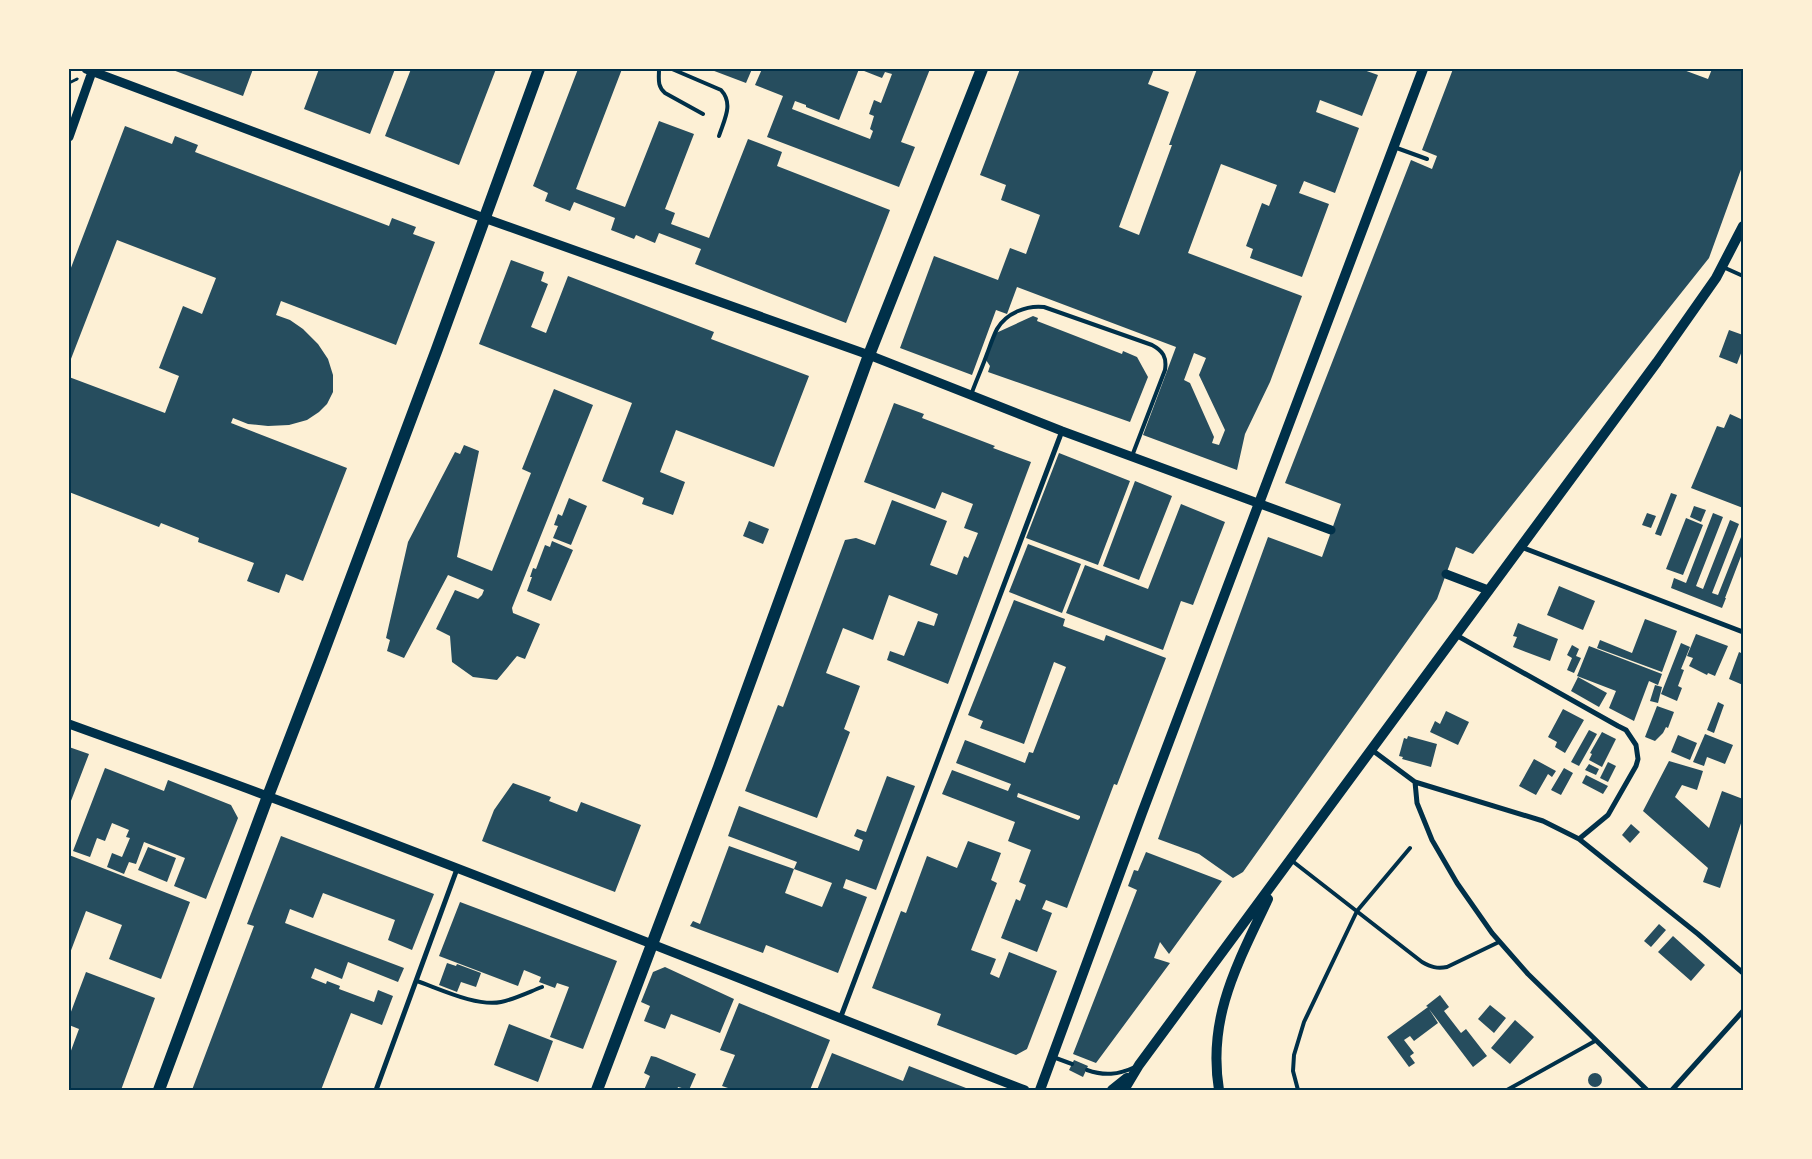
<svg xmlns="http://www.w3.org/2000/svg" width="1812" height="1159" viewBox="0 0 1812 1159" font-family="Montserrat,sans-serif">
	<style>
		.building { fill: #264d5e; fill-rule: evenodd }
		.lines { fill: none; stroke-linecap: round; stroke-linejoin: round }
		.path { stroke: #003049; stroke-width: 3 }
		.service { stroke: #003049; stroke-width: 4 }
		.minor { stroke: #003049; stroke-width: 5 }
		.tertiary { stroke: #003049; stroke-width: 9 }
		.secondary { stroke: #003049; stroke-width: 10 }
		.primary { stroke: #003049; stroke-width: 12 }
		.neatline { fill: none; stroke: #003049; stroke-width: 2 }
	</style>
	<rect width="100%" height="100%" fill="#fdf0d5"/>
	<path class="building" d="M170,69H253L243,96Z
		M319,69H395L370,134L304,109Z
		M411,69H496L459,165L385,136Z
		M578,69H622L576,189L625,207L659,121L694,134L665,209L675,213L671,224L709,238L748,139L782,152L777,166L890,210L846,323L695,264L701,249L659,233L655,243L636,235L634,239L611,230L615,218L574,202L570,211L545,201L548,193L533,186Z
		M709,69H752L746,83Z
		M762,69H859L839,120L806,107V105L795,101L792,109L870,139L873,131L870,129L874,116L869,114L874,100L881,103L892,74L885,72L882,78L859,69H930L901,142L915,147L899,187L767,137L783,96L755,85Z
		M1020,69H1154L1148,84L1169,92L1119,227L1139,235L1172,145H1169L1197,69H1361L1378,75L1362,116L1320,100L1316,112L1359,128L1335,193L1304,181L1299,193L1329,204L1302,277L1250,258L1253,249L1246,246L1262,203L1269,206L1277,185L1221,164L1188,253L1302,296L1270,382L1245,434L1237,470L1143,435L1176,347L1017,287L1007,314L996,310L972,375L900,348L934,256L998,280L1010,248L1026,254L1040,215L1001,200L1006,185L980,175ZM1194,353L1206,358L1199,375L1225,430L1219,445L1212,443L1214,437L1190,383L1184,380Z
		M1453,69H1681L1708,79L1712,69H1743V164L1709,258L1473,554L1456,547L1437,599L1243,872L1233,878L1199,854L1158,839L1268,537L1322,557L1341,504L1285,483L1411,160L1432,169L1437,156L1422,150Z
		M125,126L172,144L175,136L198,145L195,152L389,226L392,218L416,227L413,234L435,242L396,345L281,301L276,315L290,320L303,329L318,344L328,359L333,375V392L327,404L319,412L307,420L289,425L268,426L248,424L233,418L231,423L347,468L303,581L286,574L279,593L247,581L254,563L198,542L199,538L161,523L159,527L69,492V377L165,413L179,376L159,368L183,306L202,314L216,278L117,240L69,364V273Z
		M511,260L544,272L541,281L548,284L531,327L546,333L568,276L714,332L711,339L809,376L774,467L676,430L660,472L685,482L673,515L642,504L644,498L602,481L632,403L479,344Z
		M1033,316L1038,318L1037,321L1122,354L1123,351L1137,357L1148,377L1130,422L988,372L990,366L986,360L996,333Z
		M1729,330L1743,335V348L1737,364L1719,357Z
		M554,389L593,405L512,608L513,613L540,624L525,659L517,656L497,680L473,677L452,662L450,636L436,629L455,590L478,599L482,595L484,590L448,575L404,658L387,651L390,640L386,638L408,542L455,452L460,454L464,445L479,451L457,557L492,571L531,473L522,469Z
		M894,403L924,414L922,418L995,446L993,448L1031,462L948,684L887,660L890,651L904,656L918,621L934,626L938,614L889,595L873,640L843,628L826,673L860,686L844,729L850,732L817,818L745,791L778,705L783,707L845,540L856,538L875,545L892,500L947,521L930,565L957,575L964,556L968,558L978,533L964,528L973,504L942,492L935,509L864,482Z
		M1730,414L1743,420V508L1691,488L1717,426L1724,428Z
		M1059,453L1130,481L1098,565L1026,538Z
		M1135,481L1172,496L1139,580L1103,566Z
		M1671,493L1677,495L1661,536L1655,534Z
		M569,498L587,506L571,545L553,538L558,526L554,525L558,514L562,516Z
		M1181,504L1225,522L1193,605L1181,601L1163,650L1066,613L1085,565L1148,589Z
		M1694,506L1706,510L1701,522L1690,517Z
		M1647,513L1656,516L1651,528L1642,525Z
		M1713,513L1723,517L1696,586L1703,589L1730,520L1739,524L1712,593L1718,595L1743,532V551L1725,598H1726L1722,608L1671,588L1674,578L1686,583Z
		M1686,518L1703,525L1683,575L1666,569Z
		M749,521L769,529L763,544L743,536Z
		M552,541L573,550L551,601L527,591L532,577H530L533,568L536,569L545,545L550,547Z
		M1028,544L1081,564L1062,613L1009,592Z
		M1559,586L1595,601L1583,630L1547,615Z
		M1014,600L1065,619L1063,626L1104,641L1106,635L1166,658L1117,785L1114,784L1067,908L1046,900L1042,909L1052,913L1037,952L1001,938L1016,899L1020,901L1026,885L1019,882L1031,850L1008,841L1015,822L942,794L952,770L1008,791L1011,784L956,763L965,740L1025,763L1029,752L1033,753L1066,667L1054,662L1024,744L980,728L983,721L968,715ZM1018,793L1080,816V818L1078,820L1017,797Z
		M1645,619L1677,631L1662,672L1597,648L1600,640L1632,653Z
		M1518,623L1558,639L1550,661L1513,647L1517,637L1513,636Z
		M1696,634L1728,646L1715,676L1708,673L1707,675L1689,666L1693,658L1687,656Z
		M1681,643L1690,647L1681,669L1684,670L1678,686L1682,688L1677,701L1661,694Z
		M1572,645L1579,649L1576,656L1581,658L1574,673L1567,670L1572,658L1567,655Z
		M1589,646L1662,674L1658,685L1649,681L1634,721L1609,708L1616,691L1577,676Z
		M1739,652L1743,654V685L1729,679Z
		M1578,677L1607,693L1599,707L1571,691Z
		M1655,685L1662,687L1658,703L1650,701Z
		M1718,702L1724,705L1714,733L1707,730Z
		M1657,706L1674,712L1668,728L1666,727L1663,733L1655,741L1645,737Z
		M1563,709L1584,720L1565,753L1555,747L1557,742L1548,737Z
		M1446,711L1469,722L1458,745L1430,732L1435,721L1440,724Z
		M1589,730L1597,734L1579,766L1571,762Z
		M1602,732L1616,739L1602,767L1589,760L1592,754L1590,753Z
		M1705,734L1733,745L1725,764L1707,757L1704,766L1693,762Z
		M1678,735L1697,743L1690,760L1671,752Z
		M1408,736L1437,744L1431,767L1402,759L1403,757L1399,756L1404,738L1407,739Z
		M69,747L89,754L69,806Z
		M1534,759L1556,771L1552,777L1548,774L1536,795L1519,786Z
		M1669,761L1703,771L1697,790L1682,785L1675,797L1709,828L1722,791L1743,799V817L1720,888L1703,882L1708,868L1643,811Z
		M1608,762L1616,766L1608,782L1600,778Z
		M1589,764L1599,769L1596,775L1585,770Z
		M105,768L164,791L168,780L231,805L238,818L206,899L174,886L185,858L144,842L136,864L129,862L124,874L107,867L112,853L122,857L130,838L126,837L129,830L112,823L105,841L97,838L90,857L73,851Z
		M1564,768L1573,773L1561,795L1551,790Z
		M1586,775L1608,786L1603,794L1582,783Z
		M887,776L915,786L876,890L846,879L843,888L867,897L838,973L766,945L763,953L690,926L693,921L700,924L729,846L794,869L785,893L822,907L832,883L794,869L797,862L728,836L739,806L859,851L863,840L854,836L857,829L866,832Z
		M513,783L551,797L549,801L577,812L581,802L641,825L615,892L482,841L494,810Z
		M1631,824L1640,832L1630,843L1622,835Z
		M281,836L434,894L412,950L388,940L395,920L323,893L313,918L290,909L285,923L404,968L398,982L348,962L342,979L315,968L311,978L326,984L327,981L340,986L339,989L374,1002L378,990L393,996L382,1025L351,1013L321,1090H192L254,926L247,924Z
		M968,841L1001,853L991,880L997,883L971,950L996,959L990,974L999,978L1009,952L1057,971L1027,1049L1016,1055L937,1025L941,1014L872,988L901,911L906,913L927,856L957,868Z
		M148,847L176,858L167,882L138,870Z
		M1146,852L1222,881L1169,954L1160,942L1154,958L1170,963L1096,1063L1073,1054L1137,890L1128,886L1134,870L1138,871Z
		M69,855L190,902L161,979L109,959L122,925L86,911L70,953L69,952Z
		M460,902L617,961L583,1049L550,1037L569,987L557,983L555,988L539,982L541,977L524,970L518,986L439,956Z
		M1659,924L1666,930L1651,947L1644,941Z
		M1673,936L1705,965L1691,981L1658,952Z
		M447,963L456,966L457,964L481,973L476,987L461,982L457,992L439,985Z
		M665,967L734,999L720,1033L671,1014L665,1029L644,1021L650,1006L641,1002L653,972Z
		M86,972L155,998L121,1090H69V1056L79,1029L69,1025V1017Z
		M1440,995L1449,1007L1444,1011L1461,1033L1466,1029L1487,1056L1473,1067L1429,1009L1438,1023L1414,1041L1410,1036L1404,1040L1414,1053L1410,1056L1415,1063L1409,1067L1387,1037L1428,1007L1426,1006Z
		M739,1003L830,1040L810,1090H734L722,1086L735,1055L720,1050Z
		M1490,1005L1506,1018L1494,1033L1478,1019Z
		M1515,1020L1534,1037L1510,1064L1491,1048Z
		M509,1024L553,1041L538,1082L494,1065Z
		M832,1053L903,1081L909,1066L966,1088L965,1090H817Z
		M651,1056L656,1057L696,1074L689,1090L678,1087L677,1090H644L650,1076L644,1073Z
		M1074,1060L1088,1066L1083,1077L1069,1070Z
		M1588 1080a7 7 0 1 1 14 0a7 7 0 1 1-14 0Z"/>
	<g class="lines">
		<path class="path" d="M69,83L77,79"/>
		<path class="service" d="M659,69C659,79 657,86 665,93L703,114
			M672,69L721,90C734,104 724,120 719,136
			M1394,147L1427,159
			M1723,267L1743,276
			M971,395C976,381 982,368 987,354C990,346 993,337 997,329C1006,313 1027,305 1044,307L1152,345C1163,351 1167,357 1165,370L1132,456
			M1291,860L1422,962C1431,967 1437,969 1447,967L1499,942
			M417,981C440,989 477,1007 501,1002C515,999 529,992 542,987
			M1053,1057L1072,1064
			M1087,1070C1104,1076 1118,1075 1135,1067
			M1298,1090L1293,1071L1294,1055L1304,1022L1357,911L1410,848
			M1507,1090L1595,1041"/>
		<path class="minor" d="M1521,547L1743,632
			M1456,635L1618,726L1626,730L1636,745L1638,759L1636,766L1608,815L1579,839
			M1372,750L1415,782L1543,821L1579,839L1698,934L1743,973
			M1415,782L1417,803L1432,840L1457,883L1492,933L1528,974L1647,1090
			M840,1019L1062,431
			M376,1090L457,869
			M1672,1090L1743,1011"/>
		<path class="tertiary" d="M86,69L484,218L869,355L1062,431L1331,530
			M69,137L93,69
			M1446,574L1488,590
			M69,724C135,748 201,771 267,796C521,890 772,993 1025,1090"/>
		<path class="secondary" d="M1040,1090L1142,813L1423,69
			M1112,1090L1127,1078
			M1124,1090L1139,1065L1657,362L1716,278L1743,226
			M1219,1090C1207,1017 1238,963 1268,899"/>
		<path class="primary" d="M159,1090L268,796L320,661L437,349L539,69
			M597,1090L719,767L869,355L982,69"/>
	</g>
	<rect width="1812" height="1159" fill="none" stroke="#fdf0d5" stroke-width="140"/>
	<rect x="70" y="70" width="1672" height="1019" class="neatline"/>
</svg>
